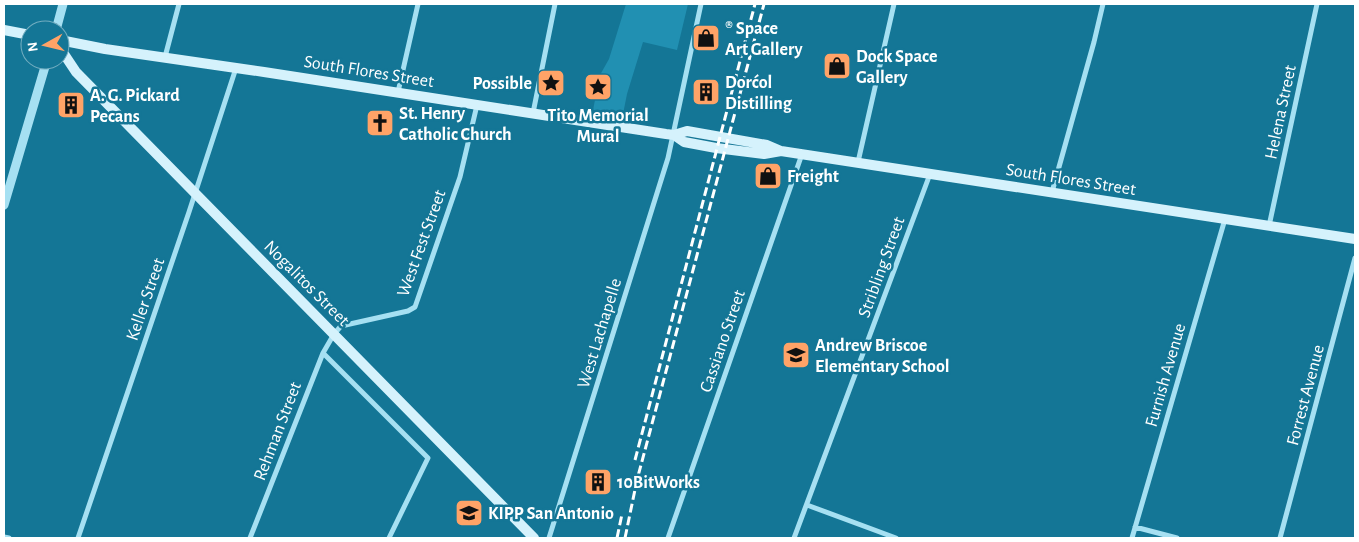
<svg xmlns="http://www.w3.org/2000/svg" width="1359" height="542" viewBox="0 0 1359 542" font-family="'Alegreya Sans',sans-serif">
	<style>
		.green { fill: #2190b2 }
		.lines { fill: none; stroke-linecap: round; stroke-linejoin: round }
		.minor { stroke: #a6e0f2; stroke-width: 5 }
		.tertiary { stroke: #a6e0f2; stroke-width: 9 }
		.secondary { stroke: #d5f2fc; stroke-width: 10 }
		.rail { stroke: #fff; stroke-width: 3; stroke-dasharray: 9 4; stroke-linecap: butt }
		.labels { text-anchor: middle; stroke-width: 5; stroke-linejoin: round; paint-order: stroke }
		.poi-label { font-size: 18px; font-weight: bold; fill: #fff; stroke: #147696; text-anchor: start }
		.street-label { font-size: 18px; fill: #fff; stroke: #147696 }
	</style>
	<rect width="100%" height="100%" fill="#147696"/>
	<path class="green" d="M626,4H688L677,50L643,42L627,94L623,114L593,110L600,75L609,59Z"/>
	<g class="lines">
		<path class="minor" d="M165,57L179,4
			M398,92L418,4
			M533,113L555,4
			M858,162L894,4
			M1052,192L1094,42L1103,4
			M1269,226L1317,4
			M323,353L428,458L389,538
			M807,505L896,538
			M1135,527L1177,538
			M4,537L9,538
			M78,538L189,212L236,68
			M250,538L323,353L334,334L341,326L408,311L415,307L460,177L477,105
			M549,538L668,158L701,4
			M668,538L802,154
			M794,538L930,174
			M1132,538L1225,219
			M1280,538L1355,258"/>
		<path class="tertiary" d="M56,30L63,4
			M4,205L47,60"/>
		<path class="secondary" d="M4,30L30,35
			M60,40L105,49L264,72L666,134L674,135L687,131L767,145L781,151L1355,239
			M60,48L76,72L534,538
			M674,135L684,142L716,148L764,154L781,151"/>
		<path class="rail" d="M635,460L755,4
			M617,538L622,514
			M625,538L637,480L764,4"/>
	</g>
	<defs>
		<symbol id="shop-square" viewBox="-11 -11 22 22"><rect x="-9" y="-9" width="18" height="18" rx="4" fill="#ffa367" stroke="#147696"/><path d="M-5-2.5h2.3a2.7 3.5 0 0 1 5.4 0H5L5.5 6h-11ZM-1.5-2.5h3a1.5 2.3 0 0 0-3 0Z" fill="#111"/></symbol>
		<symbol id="sight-square" viewBox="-11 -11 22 22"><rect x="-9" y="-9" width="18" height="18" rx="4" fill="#ffa367" stroke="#147696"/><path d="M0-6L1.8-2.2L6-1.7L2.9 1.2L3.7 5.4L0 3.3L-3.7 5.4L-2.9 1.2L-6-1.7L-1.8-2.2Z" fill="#111"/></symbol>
		<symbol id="building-square" viewBox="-11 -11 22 22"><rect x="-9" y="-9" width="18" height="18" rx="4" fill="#ffa367" stroke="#147696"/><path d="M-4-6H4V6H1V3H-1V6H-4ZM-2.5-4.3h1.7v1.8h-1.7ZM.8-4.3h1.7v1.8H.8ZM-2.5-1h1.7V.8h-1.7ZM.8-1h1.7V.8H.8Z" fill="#111"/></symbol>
		<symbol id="church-square" viewBox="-11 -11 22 22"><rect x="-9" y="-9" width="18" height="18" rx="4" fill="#ffa367" stroke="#147696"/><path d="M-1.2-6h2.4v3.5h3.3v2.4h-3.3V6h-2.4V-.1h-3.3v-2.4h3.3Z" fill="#111"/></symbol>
		<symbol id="school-square" viewBox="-11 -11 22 22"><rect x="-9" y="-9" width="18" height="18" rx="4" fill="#ffa367" stroke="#147696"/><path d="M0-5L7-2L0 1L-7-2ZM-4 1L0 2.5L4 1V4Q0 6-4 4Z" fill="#111"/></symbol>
	</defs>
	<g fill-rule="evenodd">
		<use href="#shop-square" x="690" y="22" width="32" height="32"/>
		<use href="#shop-square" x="821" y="50" width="32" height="32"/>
		<use href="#sight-square" x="535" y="67" width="32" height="32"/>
		<use href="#sight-square" x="582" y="71" width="32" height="32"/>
		<use href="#building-square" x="690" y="76" width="32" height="32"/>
		<use href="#building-square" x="55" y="89" width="32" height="32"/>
		<use href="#church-square" x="364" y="107" width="32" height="32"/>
		<use href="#shop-square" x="752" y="160" width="32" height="32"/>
		<use href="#school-square" x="780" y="339" width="32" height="32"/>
		<use href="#building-square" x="582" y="466" width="32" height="32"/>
		<use href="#school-square" x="453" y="497" width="32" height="32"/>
	</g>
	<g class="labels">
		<g class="poi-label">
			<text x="725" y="34">® Space<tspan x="725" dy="21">Art Gallery</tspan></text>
			<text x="856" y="62">Dock Space<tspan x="856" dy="21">Gallery</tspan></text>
			<text x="725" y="88">Dorćol<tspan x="725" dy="21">Distilling</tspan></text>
			<text x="532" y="89" text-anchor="end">Possible</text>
			<text x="90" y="101">A. G. Pickard<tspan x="90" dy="21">Pecans</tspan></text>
			<text x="399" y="119">St. Henry<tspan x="399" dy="21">Catholic Church</tspan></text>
			<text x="598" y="121" text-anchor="middle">Tito Memorial<tspan x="598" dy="21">Mural</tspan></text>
			<text x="787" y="182">Freight</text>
			<text x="815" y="351">Andrew Briscoe<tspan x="815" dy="21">Elementary School</tspan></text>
			<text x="617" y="488">10BitWorks</text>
			<text x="488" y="519">KIPP San Antonio</text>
		</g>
		<g class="street-label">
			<text transform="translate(369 71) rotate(9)" y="6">South Flores Street</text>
			<text transform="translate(1280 112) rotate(-78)" y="6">Helena Street</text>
			<text transform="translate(1071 179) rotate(9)" y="6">South Flores Street</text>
			<text transform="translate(421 243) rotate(-70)" y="6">West Fest Street</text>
			<text transform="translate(881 267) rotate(-70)" y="6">Stribling Street</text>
			<text transform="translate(307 283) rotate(45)" y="6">Nogalitos Street</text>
			<text transform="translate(145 299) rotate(-71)" y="6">Keller Street</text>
			<text transform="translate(599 333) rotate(-73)" y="6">West Lachapelle</text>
			<text transform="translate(722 341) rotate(-71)" y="6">Cassiano Street</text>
			<text transform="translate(1165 375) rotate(-74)" y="6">Furnish Avenue</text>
			<text transform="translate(1305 395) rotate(-75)" y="6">Forrest Avenue</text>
			<text transform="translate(277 431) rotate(-69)" y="6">Rehman Street</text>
		</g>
	</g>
	<rect width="1359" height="542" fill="none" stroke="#ffffff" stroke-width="10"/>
	<g transform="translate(45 45) rotate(262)"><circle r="24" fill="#147696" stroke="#72adc0"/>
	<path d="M0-4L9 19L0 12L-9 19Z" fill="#ffa367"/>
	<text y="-8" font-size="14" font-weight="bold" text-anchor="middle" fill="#ffffff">N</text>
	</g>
</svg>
